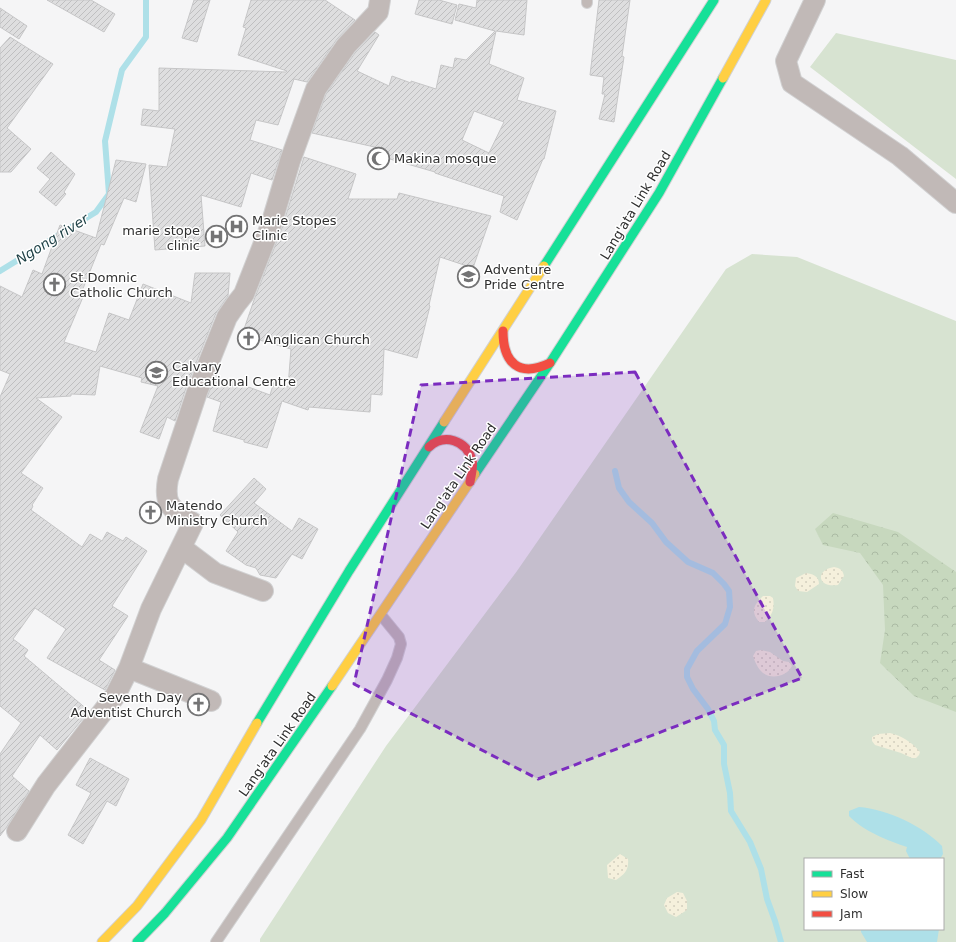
<svg xmlns="http://www.w3.org/2000/svg" width="956" height="942" viewBox="0 0 956 942" font-family="'DejaVu Sans',sans-serif">
	<style>
		.green { fill: #d7e3d1; fill-rule: evenodd }
		.forest { fill: url(#forest-crowns) }
		.sand { fill: url(#sand-dots) }
		.water { fill: #aee0e8 }
		.lines { fill: none; stroke-linecap: round; stroke-linejoin: round }
		.stream { stroke: #aee0e8; stroke-width: 6 }
		.building { fill: url(#building-hatch); stroke: #c6c6c7; fill-rule: evenodd }
		.lane-casing { stroke: #d1d1d2; stroke-width: 12 }
		.street-casing { stroke: #d1d1d2; stroke-width: 22 }
		.fast-casing { stroke: #d1d1d2; stroke-width: 11 }
		.slow-casing { stroke: #d1d1d2; stroke-width: 11 }
		.jam-casing { stroke: #d1d1d2; stroke-width: 11 }
		.lane { stroke: #c1b9b7; stroke-width: 10 }
		.street { stroke: #c1b9b7; stroke-width: 20 }
		.fast { stroke: #16e098; stroke-width: 9 }
		.slow { stroke: #ffcf43; stroke-width: 9 }
		.jam { stroke: #f24e42; stroke-width: 9 }
		.marked { fill: #7b2cbf; fill-opacity: 0.2; stroke: #7b2cbf; stroke-width: 3; stroke-dasharray: 8 5; stroke-linejoin: round }
		.labels { text-anchor: middle; stroke-width: 3; stroke-linejoin: round; paint-order: stroke }
		.poi-label { font-size: 13px; fill: #2f2f2f; stroke: #fff; text-anchor: start }
		.street-label { font-size: 13px; fill: #2f2f2f; stroke: #fff }
		.water-label { font-size: 14px; font-style: italic; fill: #1d3f44; stroke: #fff }
	</style>
	<defs>
		<pattern id="forest-crowns" width="20" height="18" patternUnits="userSpaceOnUse"><rect width="20" height="18" fill="#c7d8be"/><path d="M2 6a3 3 0 1 1 6 0M12 15a3 3 0 1 1 6 0" fill="none" stroke="#abbaa4"/></pattern>
		<pattern id="sand-dots" width="8" height="8" patternUnits="userSpaceOnUse"><rect width="8" height="8" fill="#f5f0dc"/><path d="M2 2h.1M6 6h.1" fill="none" stroke="#d2cebd" stroke-width="1.8" stroke-linecap="round"/></pattern>
		<pattern id="building-hatch" width="6" height="6" patternUnits="userSpaceOnUse"><rect width="6" height="6" fill="#dededf"/><path d="M-1 1l2-2M0 6l6-6M5 7l2-2" fill="none" stroke="#bfbfc0"/></pattern>
	</defs>
	<rect width="100%" height="100%" fill="#f5f5f6"/>
	<path class="green" d="M836,33L956,60V179L810,67Z
		M752,254L797,257L956,321V942H260V939L386,746L517,571L726,269ZM805,859H943V929H805Z"/>
	<path class="forest" d="M833,513L898,532L956,572V712L914,696L880,663L885,630L883,585L860,553L823,545L815,529Z"/>
	<path class="sand" d="M834,567C840,568 843,570 844,576L838,585C817,588 815,570 834,567Z
		M806,573C813,574 819,576 819,584L807,592L798,591L795,586L796,578Z
		M763,596H770L773,598C775,609 772,615 765,622H759C750,611 754,605 763,596Z
		M761,650L770,652L783,661L789,662L792,666C787,676 772,680 763,673C758,669 755,662 753,656L756,651Z
		M890,733C902,736 912,742 920,752L919,755L916,758H912L901,753L875,745L872,741V737L878,734Z
		M620,854L628,859C629,870 625,874 616,880L608,878L607,865Z
		M677,892L683,893L687,901V910L676,917L668,913L664,905L667,898Z"/>
	<path class="water" d="M859,807C887,809 923,826 942,846L943,854L940,859H910L906,851L907,847C888,841 862,830 849,816V811Z
		M861,929H939L937,942H867L861,932Z"/>
	<g class="lines">
		<path class="stream" d="M0,271L96,212L109,194L105,141L122,70L146,37V0
			M615,471L619,488L629,502L652,523L666,542L688,562L713,573L724,584L729,591L730,607L725,624L697,651L687,669V677L693,689L708,709L714,721L715,730L724,745V764L730,793L731,811L750,842L761,869L767,899L775,921L781,942"/>
	</g>
	<path class="building" d="M47,0H91L115,14L104,32Z
		M194,0H210L197,42L182,38Z
		M251,0H325L355,20L337,39L307,82L294,79L278,125L256,120L250,140L282,150L272,180L251,173L241,207L201,195L205,246L155,250L149,165L167,167L175,129L141,125L143,109L159,111V68L286,72L287,71L238,55L246,28L243,27Z
		M419,0H439L457,5L452,24L415,14Z
		M477,0H527L524,35L496,31L489,64L524,78L517,100L556,111L544,159H543L517,220L500,212L504,196L435,173V172L376,155L379,148L312,133L326,94L355,53L375,32L379,35L357,71L389,86L392,76L411,83V81L436,89L441,65L453,68L455,58L466,60L495,31L455,20L459,4L476,8ZM474,111L504,122L489,153L462,140Z
		M599,0H630L622,56L624,57L614,122L599,119L605,94H602L604,77L590,75Z
		M0,8L27,26L19,39L0,27Z
		M10,37L53,64L7,128L31,149L11,172H0V48Z
		M51,152L75,174L64,192L66,194L56,206L39,192L50,179L37,168Z
		M304,157L356,174L348,199H397L399,193L491,216L473,268L440,257L429,305L430,306L417,358L384,349L382,395L371,394L370,412L309,407L308,410L282,401L267,448L244,442V440L213,431L221,402L207,397L216,375L220,377V383L225,384L227,379L270,395L274,382L288,387L291,349L242,335L254,300L282,228Z
		M116,160L146,164L136,202L124,198L104,245L101,244L82,291L83,297L64,342L96,352L109,313L129,320L143,284L191,303L195,273H230L228,296L216,313L186,388L175,421L167,417L159,439L140,432L158,386L141,382L142,378L100,366L95,395L71,394V396L36,398L62,417L21,473L43,488L32,505L33,506L31,510L82,547L90,534L102,541L107,532L123,541L126,537L147,551L112,606L128,616L99,660L115,670L105,690L47,658L66,629L35,608L13,639L28,650L24,656L89,711L57,750L40,735L12,776L29,791L6,828L0,836V754L21,723L0,706V397L10,374L0,370V286L22,297L33,270L42,274L60,225L96,238Z
		M254,478L266,489L254,503L292,531L299,518L318,529L302,559L292,554L276,578L260,575L256,568L246,565L226,551L238,532L220,515Z
		M90,758L129,779L116,806L107,801L83,844L68,835L91,793L76,785Z"/>
	<g class="lines">
		<defs>
			<path id="lane" d="M587,3V0
				M216,942L360,729L387,680L397,658L401,644L399,637L381,615"/>
			<path id="street" d="M815,0L786,61L792,83L900,156L956,203
				M182,548L215,573L263,591
				M129,668L211,701
				M17,831L46,785L115,696L129,668L151,609L193,523C172,509 163,506 168,479L197,392L227,317L236,304L244,294L271,225L290,161L316,89L346,46L378,12L380,0"/>
			<path id="fast" d="M544,266L714,0
				M475,474L550,363L659,193L723,78
				M257,723L349,571L444,422
				M137,942L165,913L227,838L332,686"/>
			<path id="slow" d="M723,78L766,0
				M444,422L544,266
				M332,686L475,474
				M102,942L137,906L201,820L257,723"/>
			<path id="jam" d="M503,331C503,363 519,378 550,363
				M429,447C444,433 466,440 472,460C474,467 471,475 470,482"/>
		</defs>
		<use href="#lane" class="lane-casing"/>
		<use href="#street" class="street-casing"/>
		<use href="#fast" class="fast-casing"/>
		<use href="#slow" class="slow-casing"/>
		<use href="#jam" class="jam-casing"/>
		<use href="#lane" class="lane"/>
		<use href="#street" class="street"/>
		<use href="#fast" class="fast"/>
		<use href="#slow" class="slow"/>
		<use href="#jam" class="jam"/>
	</g>
	<path class="marked" d="M635,372L802,678L538,779L354,684L421,385Z"/>
	<defs>
		<symbol id="mosque-ring" viewBox="-11 -11 22 22"><circle r="9.5" fill="#fff" stroke="#747475" stroke-width="1.5"/><path d="M3.5-4.9A6 6 0 1 0 3.5 4.9A5 5 0 1 1 3.5-4.9Z" fill="#747475"/></symbol>
		<symbol id="hospital-ring" viewBox="-11 -11 22 22"><circle r="9.5" fill="#fff" stroke="#747475" stroke-width="1.5"/><path d="M-5-5h3v3.5h4V-5h3V5h-3V1.5h-4V5h-3Z" fill="#747475"/></symbol>
		<symbol id="school-ring" viewBox="-11 -11 22 22"><circle r="9.5" fill="#fff" stroke="#747475" stroke-width="1.5"/><path d="M0-5L7-2L0 1L-7-2ZM-4 1L0 2.5L4 1V4Q0 6-4 4Z" fill="#747475"/></symbol>
		<symbol id="church-ring" viewBox="-11 -11 22 22"><circle r="9.5" fill="#fff" stroke="#747475" stroke-width="1.5"/><path d="M-1.2-6h2.4v3.5h3.3v2.4h-3.3V6h-2.4V-.1h-3.3v-2.4h3.3Z" fill="#747475"/></symbol>
	</defs>
	<g fill-rule="evenodd">
		<use href="#mosque-ring" x="366" y="146" width="25" height="25"/>
		<use href="#hospital-ring" x="224" y="214" width="25" height="25"/>
		<use href="#hospital-ring" x="204" y="224" width="25" height="25"/>
		<use href="#school-ring" x="456" y="264" width="25" height="25"/>
		<use href="#church-ring" x="42" y="272" width="25" height="25"/>
		<use href="#church-ring" x="236" y="326" width="25" height="25"/>
		<use href="#school-ring" x="144" y="360" width="25" height="25"/>
		<use href="#church-ring" x="138" y="500" width="25" height="25"/>
		<use href="#church-ring" x="186" y="692" width="25" height="25"/>
	</g>
	<g class="labels">
		<g class="poi-label">
			<text x="394" y="163">Makina mosque</text>
			<text x="252" y="225">Marie Stopes<tspan x="252" dy="15">Clinic</tspan></text>
			<text x="200" y="235" text-anchor="end">marie stope<tspan x="200" dy="15">clinic</tspan></text>
			<text x="484" y="274">Adventure<tspan x="484" dy="15">Pride Centre</tspan></text>
			<text x="70" y="282">St.Domnic<tspan x="70" dy="15">Catholic Church</tspan></text>
			<text x="264" y="344">Anglican Church</text>
			<text x="172" y="371">Calvary<tspan x="172" dy="15">Educational Centre</tspan></text>
			<text x="166" y="510">Matendo<tspan x="166" dy="15">Ministry Church</tspan></text>
			<text x="182" y="702" text-anchor="end">Seventh Day<tspan x="182" dy="15">Adventist Church</tspan></text>
		</g>
		<g class="street-label">
			<text transform="translate(635 205) rotate(-59)" y="5">Lang'ata Link Road</text>
			<text transform="translate(458 476) rotate(-56)" y="5">Lang'ata Link Road</text>
			<text transform="translate(277 744) rotate(-55)" y="5">Lang'ata Link Road</text>
		</g>
		<g class="water-label">
			<text transform="translate(52 239) rotate(-32)" y="5">Ngong river</text>
		</g>
	</g>
	<rect x="804" y="858" width="140" height="72" fill="#ffffff" stroke="#acacac"/>
	<rect x="812" y="871" width="20" height="6" fill="#16e098" stroke="#acacac"/>
	<text x="840" y="878" font-size="12" fill="#2f2f2f">Fast</text>
	<rect x="812" y="891" width="20" height="6" fill="#ffcf43" stroke="#acacac"/>
	<text x="840" y="898" font-size="12" fill="#2f2f2f">Slow</text>
	<rect x="812" y="911" width="20" height="6" fill="#f24e42" stroke="#acacac"/>
	<text x="840" y="918" font-size="12" fill="#2f2f2f">Jam</text>
</svg>
